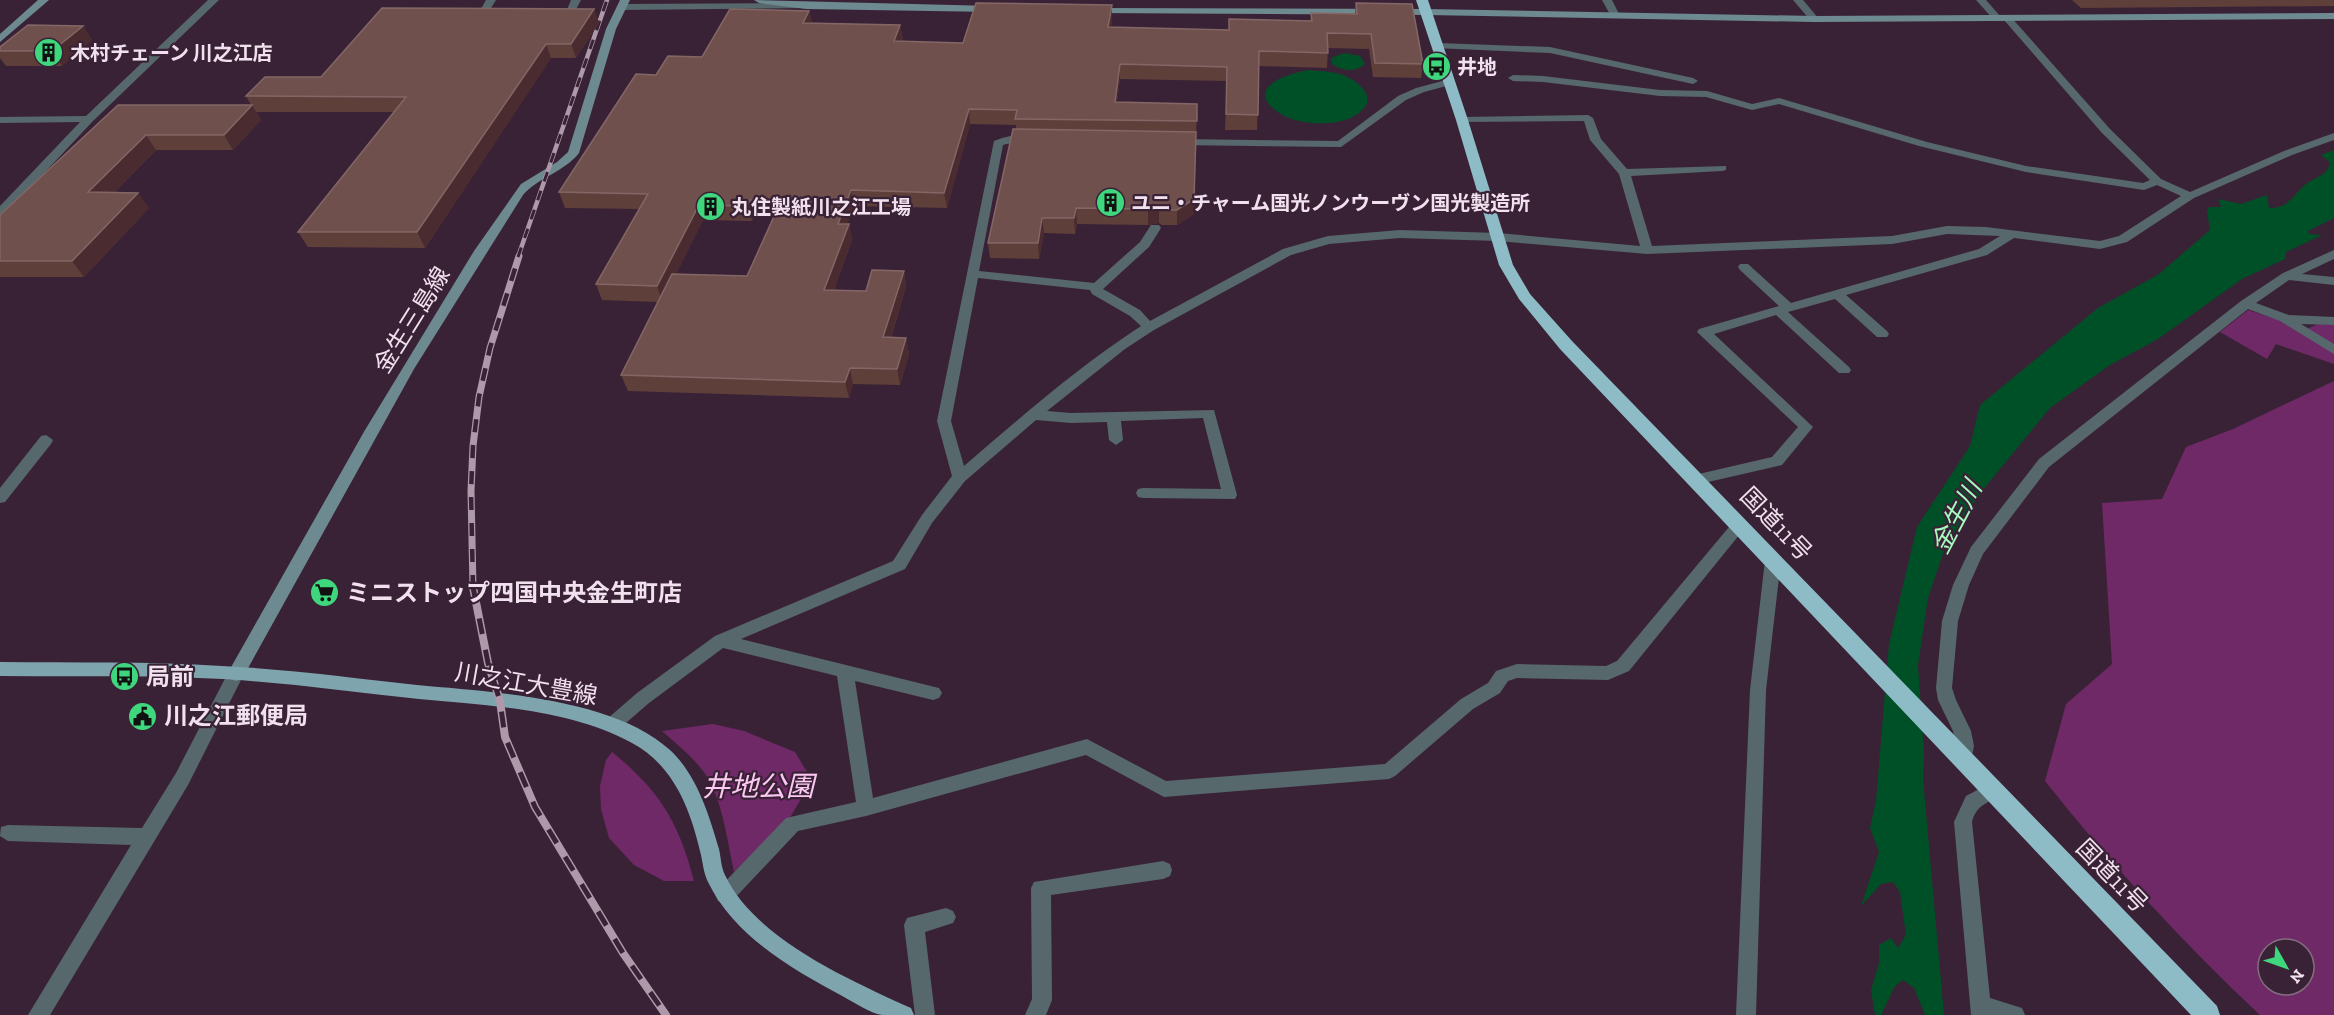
<svg xmlns="http://www.w3.org/2000/svg" width="2334" height="1015" viewBox="0 0 2334 1015" font-family="'Zilla Slab','Noto Sans JP',serif">
	<style>
		.green { fill: #6e2966; fill-rule: evenodd }
		.water { fill: #005027 }
		.lines { fill: none; stroke-linecap: round; stroke-linejoin: round }
		.street { fill: #56686c; fill-rule: evenodd }
		.secondary { fill: #6d8a91; fill-rule: evenodd }
		.primary { fill: #7ea4ad; fill-rule: evenodd }
		.highway { fill: #8ebcc6; fill-rule: evenodd }
		.rail-far2-casing { stroke: #ad99a9; stroke-width: 4.5 }
		.rail-far1-casing { stroke: #ad99a9; stroke-width: 7 }
		.rail-casing { stroke: #ad99a9; stroke-width: 8 }
		.rail-far2 { stroke: #3a2236; stroke-width: 3; stroke-dasharray: 10; stroke-linecap: butt }
		.rail-far1 { stroke: #3a2236; stroke-width: 4.5; stroke-dasharray: 13; stroke-linecap: butt }
		.rail { stroke: #3a2236; stroke-width: 5; stroke-dasharray: 16; stroke-linecap: butt }
		.wall { fill: #5f3f3a; fill-rule: evenodd }
		.shaded-wall { fill: #4a2c30 }
		.building { fill: #6f504d; stroke: #836766; stroke-width: 1.5 }
		.labels { text-anchor: middle; stroke-width: 4.5; stroke-linejoin: round; paint-order: stroke }
		.far-poi-label { font-size: 20px; font-weight: bold; fill: #f1e0ed; stroke: #3a2236; text-anchor: start }
		.street-label { font-size: 24px; fill: #f1e0ed; stroke: #3a2236 }
		.poi-label { font-size: 24px; font-weight: bold; fill: #f1e0ed; stroke: #3a2236; text-anchor: start }
		.water-label { font-size: 26px; font-style: italic; fill: #a6fabe; stroke: #3a2236 }
		.near-park-label { font-size: 28px; font-style: italic; fill: #fcc9f2; stroke: #3a2236 }
	</style>
	<rect width="100%" height="100%" fill="#3a2236"/>
	<path class="green" d="M2248,310L2307,329L2318,324L2334,325V364L2276,344L2267,359L2220,332Z
		M2334,381V1015H2260C2183,943 2111,864 2045,781L2066,704L2112,664L2102,503L2162,499L2186,447L2233,429ZM2268,949H2304V985H2268Z
		M713,724L744,731L795,752L812,780L791,816L734,872C728,844 724,812 712,786C704,766 678,745 662,731Z
		M612,752C659,790 679,822 694,881H664L634,865L609,838L601,809L600,786L606,760Z"/>
	<path class="water" d="M1344,53L1360,56L1365,64C1355,73 1342,71 1332,64L1331,58Z
		M1308,70C1318,71 1329,71 1340,74C1355,79 1380,96 1360,112C1341,128 1301,126 1281,114C1242,90 1284,74 1308,70Z
		M2334,150V218L2308,231L2309,234L2322,235L2286,252L2285,259L2242,279L2158,339L2110,365L2050,408L1986,486L1946,545L1928,598L1918,665L1924,753L1923,779L1944,1015H1925L1914,988L1903,980L1895,986L1881,1015H1875L1871,990L1879,963V945L1891,938L1898,948L1906,935L1900,892L1893,882L1881,884L1861,906L1879,852L1870,828L1876,801L1889,644L1917,527L1970,446L1980,405L2098,308L2159,274L2210,230L2207,211L2209,207H2221L2218,199L2241,204L2267,195L2269,208C2288,209 2293,195 2305,185C2314,177 2328,176 2330,162L2321,155Z"/>
	<g class="lines">
		<path class="street" d="M208,0H219L93,121L4,216L0,217V206L80,122L0,123V117L86,116Z
			M486,0H496L488,13L495,14V18L482,19L477,16Z
			M571,0H581L572,17H552V13L566,12Z
			M1602,0H1612L1620,16L1618,18H1612Z
			M1793,0H1803L1819,19L1817,21H1811Z
			M1976,0H1986L2000,16V20H1994Z
			M806,3L809,4V8L622,10L617,7L622,4Z
			M2007,15L2010,16L2110,129L2161,179L2190,192L2284,151L2334,133V140L2292,155L2194,198L2127,242L2100,249L2014,238L1987,255L1846,295L1887,331L1889,334L1887,337H1877L1835,299L1788,312L1849,367L1851,370L1849,373H1839L1776,315L1714,334L1813,427L1782,465L1695,485L1688,480L1690,476L1772,457L1798,427L1697,332L1699,329L1779,306L1740,270L1738,267L1740,264H1748L1791,303L1979,249L2000,236L1947,234L1892,244L1647,254L1498,241L1400,238L1329,244L1291,255L1154,330L1125,349L1047,411L1071,413L1214,410L1237,495L1235,499L1143,498L1138,497L1136,493L1138,489L1143,488L1221,489L1203,418L1121,421L1123,440L1116,445L1109,440L1107,422L1071,423L1036,420L965,481L932,523L905,569L741,639L939,688L942,693L939,698L933,700L855,681L873,798L1087,739L1166,781L1385,764L1461,699L1488,683L1496,671L1517,664L1606,666L1617,661L1734,521H1744L1747,525L1744,529L1629,671L1608,680L1517,678L1508,681L1500,693L1473,709L1395,776L1389,779L1164,797L1086,755L866,816L798,831L732,901L725,904L718,901L715,895L718,889L786,818L856,802L837,676L723,648L649,703L619,729L613,731L607,729L604,724L607,719L637,693L715,636L893,561L922,515L952,476L937,421L994,141C1006,136 1025,131 1036,139C1027,146 1013,141 1003,145L979,271L1094,283L1140,242L1151,225H1159L1161,228L1149,247L1103,289L1140,310L1150,321L1283,249L1328,236L1400,230L1498,233L1640,246L1619,174L1590,140L1584,121L1458,122V118L1462,117L1588,115L1593,118L1601,139L1627,169L1726,166V170L1722,171L1631,176L1652,246L1892,236L1947,226L1986,227L2100,241L2119,236L2181,196L2157,185L2144,190L2026,172L1919,146L1779,104L1752,110L1706,97L1660,96L1543,82L1513,81L1508,78L1513,75L1543,76L1660,90L1707,91L1752,104L1779,98L1927,142L2026,166L2143,183L2150,180L2102,133L2004,20L2002,18ZM978,278L1090,290L1092,294L1130,316L1141,326C1078,367 1021,417 964,466L951,421Z
			M1438,43L1550,47L1693,78L1698,81L1693,84L1550,53L1434,48L1433,46Z
			M1450,79L1454,80V84L1424,92L1406,100L1341,147L1177,145L1171,142L1177,139L1338,141L1398,96L1416,88Z
			M2334,250V259L2302,274L2334,277V285L2289,280L2256,303L2289,315L2334,317V325L2301,324L2334,344V354L2280,321L2248,309L2049,467L1983,554L1969,585L1958,621L1952,688L1956,700L1971,731L1974,746L1970,765L1964,768L1958,765L1955,760L1956,746L1953,731L1938,700L1936,688L1942,621L1953,585L1971,547L2039,459L2241,301L2283,273Z
			M46,435L53,440L51,444L5,502L0,503V488L41,436Z
			M1773,554L1779,556L1781,560L1766,690L1756,1015H1736L1750,690L1765,560L1767,556Z
			M236,667L242,669L244,674L188,785L50,1015H28L131,845L8,841L0,836L1,827L8,825L142,828L176,773L230,669Z
			M1992,782L1998,784L2001,790C1994,804 1977,801 1972,822L1990,998L2022,1008L2025,1015H1971L1954,822L1966,796Z
			M1163,861L1170,864L1172,870L1170,876L1163,879L1051,895L1052,1000L1046,1015H1025L1032,999L1031,888L1034,882Z
			M946,908L953,911L956,917L953,923L925,932L935,1015H915L904,925L907,918Z"/>
		<path class="secondary" d="M38,0H49L0,42V34Z
			M620,0H630L616,29L579,153C564,172 539,177 523,195L414,369L242,679L236,681L230,679L228,674L230,669L365,430L474,251L521,184L557,162L568,152L606,29Z
			M754,0L993,6L998,9L993,12L806,9L759,3Z
			M1089,8L1426,9L1814,16L2334,13V19L1814,22L1426,15L1092,13L1089,12Z"/>
		<path class="primary" d="M0,662C74,663 148,661 222,666C288,669 353,678 417,685C492,692 613,698 670,750C697,775 709,815 719,849C721,858 721,867 725,875C755,939 850,980 911,1008L914,1015C904,1015 892,1015 882,1015C870,1013 855,1003 844,997C792,969 735,937 708,882C703,872 703,862 700,851C690,808 673,765 632,743C568,708 489,706 419,699C354,692 289,683 223,679C149,675 74,677 0,676Z"/>
		<path class="highway" d="M1416,0H1428L1468,120L1513,265L1530,294L1572,341L2217,1006L2220,1015H2191L1560,349L1519,299L1499,265L1456,120Z"/>
		<defs>
			<path id="rail-far2" d="M518,257L607,0"/>
			<path id="rail-far1" d="M473,588L471,491L473,446L479,397L490,348L519,256"/>
			<path id="rail" d="M473,587L488,663L500,701L505,737L535,807L623,953L666,1015"/>
		</defs>
		<use href="#rail-far2" class="rail-far2-casing"/>
		<use href="#rail-far1" class="rail-far1-casing"/>
		<use href="#rail" class="rail-casing"/>
		<use href="#rail-far2" class="rail-far2"/>
		<use href="#rail-far1" class="rail-far1"/>
		<use href="#rail" class="rail"/>
	</g>
	<path class="wall" d="M2072,0H2334V6L2081,8Z
		M1356,3L1423,64L1421,78L1373,77L1369,49L1328,48L1327,68L1259,66L1257,130H1225L1227,81L1120,79L1117,102L1197,104L1194,214L1177,225H1162L1159,223L1148,225L1077,224L1075,234L1044,233L1039,259L990,258L988,243L1016,129V125L970,124L947,208L854,206L847,224H849L852,240L834,290L866,291L904,271L906,287L891,338H906L909,354L900,385L853,384L849,398L628,391L621,375L658,302L602,300L596,284L639,209L565,208L559,192L656,75L809,11L812,23L900,25L903,40L902,42L963,43L1112,20L1111,27L1229,30L1310,21L1311,13L1355,14ZM755,215L774,216L747,276L676,274L703,220L752,221Z
		M594,9L599,23L576,58H551L425,248L308,247L298,232L394,112H256L261,120L233,150H156L114,193L149,208L84,277H0V215L118,105H251L246,96Z
		M83,26L92,40L62,66H6L0,58V47Z"/>
	<path class="shaded-wall" d="M1112,5V20L1109,42L1108,27Z
		M594,9L599,23L576,58L571,44Z
		M809,11L812,25L803,23Z
		M900,25L903,40L896,56L894,41Z
		M83,26L92,40L62,66L52,51Z
		M546,44L551,58L425,248L417,232Z
		M1120,64V79L1115,117V102Z
		M252,105L261,120L233,150L224,135Z
		M969,109L970,124L947,208L944,193Z
		M1196,132L1194,214L1177,225V210Z
		M146,135L156,150L99,208L88,192Z
		M851,190L854,206L842,239L838,224Z
		M138,193L149,208L84,277L72,261Z
		M750,200L755,215L752,221L747,206Z
		M699,205L703,220L662,302L657,286Z
		M1159,207V223L1148,225V209Z
		M1076,208L1077,224L1075,234L1074,218Z
		M1042,218L1044,233L1039,259L1038,243Z
		M849,224L852,240L828,306L824,290Z
		M904,271L906,287L886,353L883,337Z
		M906,338L909,354L900,385L897,369Z
		M850,368L853,384L849,398L845,382Z"/>
	<path class="building" d="M976,3L1112,5L1108,27L1229,30V19L1312,21L1311,13L1357,14L1356,3L1412,4L1423,64L1375,63L1371,34L1327,33L1328,53L1259,51L1258,115L1226,114L1227,67L1120,64L1115,102L1197,104V121L1015,119L1017,110L969,109L944,193L851,190L838,224H849L824,290L866,291L872,270L904,271L883,337L906,338L897,369L850,368L845,382L621,375L672,274L747,276L781,201L750,200L747,206L699,205L657,286L596,284L648,194L559,192L636,74L656,75L668,56L702,57L730,9L809,11L803,23L900,25L894,41L963,43Z
		M382,8L594,9L571,44H546L417,232H298L406,97L246,96L265,77H321Z
		M28,25L83,26L52,51H0V47Z
		M118,105H252L224,135H146L88,192L138,193L72,261H0V215Z
		M1013,129L1196,132L1194,199L1177,210H1162L1159,207L1148,209L1076,208L1074,218H1042L1038,243H988Z"/>
	<defs>
		<symbol id="building-disc" viewBox="-11 -11 22 22"><circle r="9.5" fill="#3fd77d" stroke="#3a2236"/><path d="M-4-6H4V6H1V3H-1V6H-4ZM-2.5-4.3h1.7v1.8h-1.7ZM.8-4.3h1.7v1.8H.8ZM-2.5-1h1.7V.8h-1.7ZM.8-1h1.7V.8H.8Z" fill="#111"/></symbol>
		<symbol id="bus-disc" viewBox="-11 -11 22 22"><circle r="9.5" fill="#3fd77d" stroke="#3a2236"/><path d="M-5-6H5V4H4V6H2V4H-2V6H-4V4H-5ZM-3.5-4V0h7V-4ZM-3.5 1.2v1.5H-2V1.2ZM2 1.2v1.5H3.5V1.2Z" fill="#111"/></symbol>
		<symbol id="supermarket-disc" viewBox="-11 -11 22 22"><circle r="9.5" fill="#3fd77d" stroke="#3a2236"/><path d="M-6-5.5h2.5l.6 2H6L4.5 2H-2.5L-4.4-4H-6ZM-1.5 3.2a1.3 1.3 0 1 0 .1 0ZM3 3.2a1.3 1.3 0 1 0 .1 0Z" fill="#111"/></symbol>
		<symbol id="civic-disc" viewBox="-11 -11 22 22"><circle r="9.5" fill="#3fd77d" stroke="#3a2236"/><path d="M-.6-6.5H3V-4.5H.6V-3L4-1V1h2V6H-6V1h2V-1L-.6-3ZM-1.2 2.5V6h2.4V2.5Z" fill="#111"/></symbol>
	</defs>
	<g fill-rule="evenodd">
		<use href="#building-disc" x="32" y="36" width="33" height="33"/>
		<use href="#bus-disc" x="1420" y="50" width="33" height="33"/>
		<use href="#building-disc" x="1094" y="186" width="33" height="33"/>
		<use href="#building-disc" x="694" y="190" width="33" height="33"/>
		<use href="#supermarket-disc" x="308" y="576" width="33" height="33"/>
		<use href="#bus-disc" x="108" y="660" width="33" height="33"/>
		<use href="#civic-disc" x="126" y="700" width="33" height="33"/>
	</g>
	<g class="labels">
		<g class="far-poi-label">
			<text x="70" y="60">木村チェーン 川之江店</text>
			<text x="1457" y="74">井地</text>
			<text x="1131" y="210">ユニ・チャーム国光ノンウーヴン国光製造所</text>
			<text x="731" y="214">丸住製紙川之江工場</text>
		</g>
		<g class="street-label">
			<text transform="translate(412 320) rotate(-58)" y="8">金生三島線</text>
			<text transform="translate(1776 524) rotate(46)" y="8">国道11号</text>
			<text transform="translate(526 684) rotate(10)" y="8">川之江大豊線</text>
			<text transform="translate(2112 876) rotate(46)" y="8">国道11号</text>
		</g>
		<g class="poi-label">
			<text x="346" y="601">ミニストップ四国中央金生町店</text>
			<text x="146" y="685">局前</text>
			<text x="164" y="724">川之江郵便局</text>
		</g>
		<g class="water-label">
			<text transform="translate(1956 517) rotate(-62)" y="9">金生川</text>
		</g>
		<g class="near-park-label">
			<text x="758" y="796">井地公園</text>
		</g>
	</g>
	<g transform="translate(2286 967) rotate(130)"><circle r="28" fill="#3a2236" stroke="#836e7f" stroke-width="1.5"/>
	<path d="M0-4.5L10 22L0 15L-10 22Z" fill="#3fd77d"/>
	<text y="-9" font-size="16" font-weight="bold" text-anchor="middle" fill="#f1e0ed">N</text>
	</g>
</svg>
